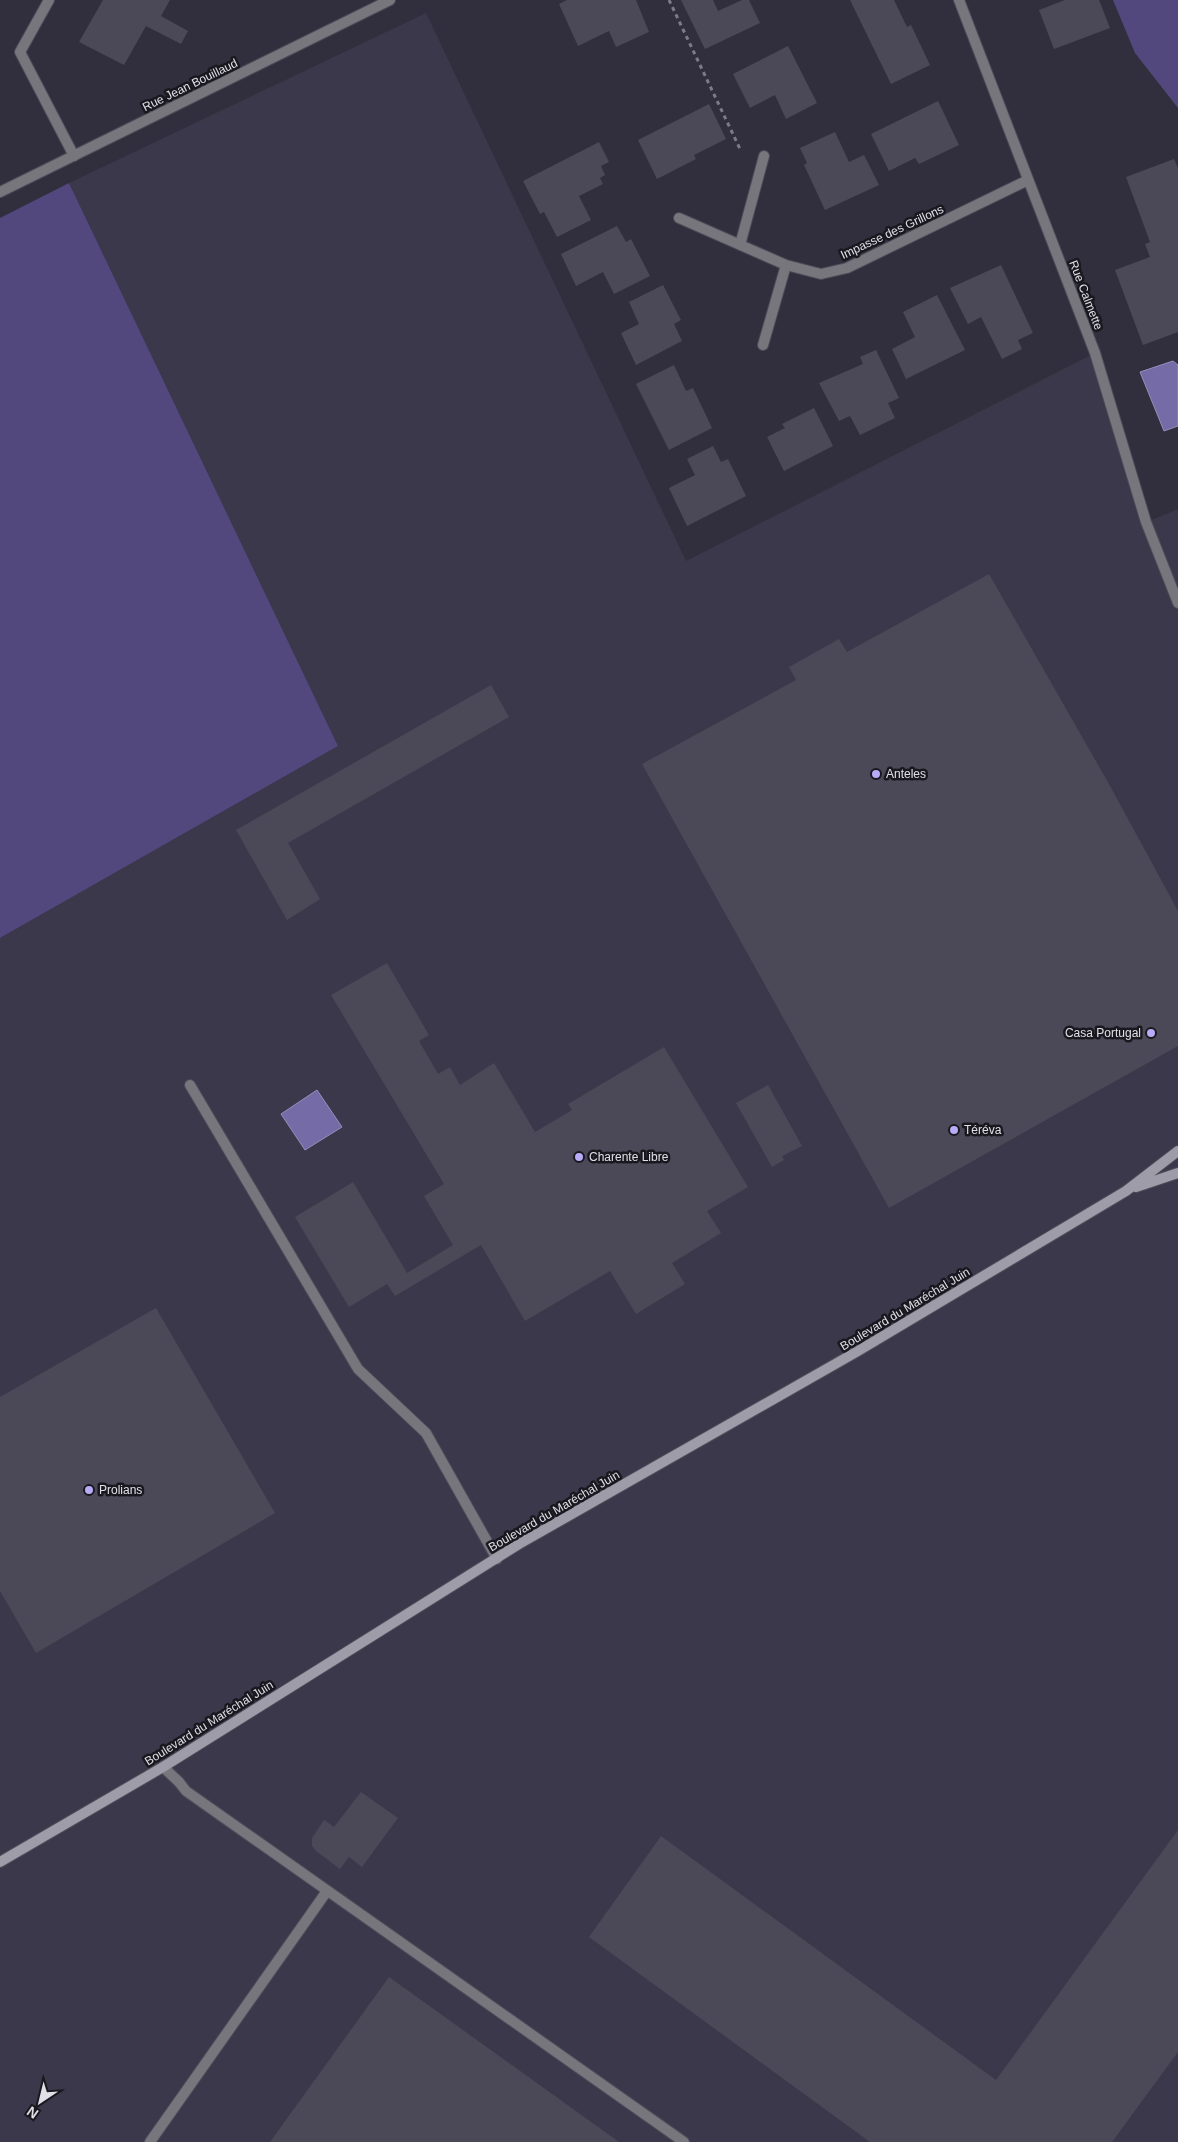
<svg xmlns="http://www.w3.org/2000/svg" width="1178" height="2142" viewBox="0 0 1178 2142" font-family="Arial,sans-serif">
	<style>
		.built { fill: #3b384c }
		.green { fill: #52487d }
		.water { fill: #756ba7; stroke: #958eba }
		.building { fill: #4b4958 }
		.lines { fill: none; stroke-linecap: round; stroke-linejoin: round }
		.lane-casing { stroke: #4d4b58; stroke-width: 12 }
		.street-casing { stroke: #4d4b58; stroke-width: 12 }
		.secondary-casing { stroke: #4d4b58; stroke-width: 12 }
		.path { stroke: #7d7b87; stroke-width: 3; stroke-dasharray: 4 4; stroke-linecap: butt }
		.lane { stroke: #77767d; stroke-width: 10 }
		.street { stroke: #77767d; stroke-width: 10 }
		.secondary { stroke: #9e9ca8; stroke-width: 10 }
		.poi-dot { fill: #b8abf7; stroke: #19181e; stroke-width: 2 }
		.labels { text-anchor: middle; stroke-width: 5; stroke-linejoin: round; paint-order: stroke }
		.street-label { font-size: 12px; fill: #e0dfe8; stroke: #19181e }
		.poi-label { font-size: 12px; fill: #e0dfe8; stroke: #19181e; text-anchor: start }
	</style>
	<rect width="100%" height="100%" fill="#312f3d"/>
	<path class="built" d="M426,13L686,561L1095,353L1147,522L1178,509V2142H0V938L338,746L69,183Z"/>
	<path class="green" d="M1113,0H1178V108L1135,53Z
		M69,183L338,746L0,938V218Z"/>
	<path class="water" d="M1173,361L1178,365V426L1164,431L1140,372Z
		M317,1090L342,1127L305,1150L281,1114Z"/>
	<path class="building" d="M103,0H170L161,16L188,31L181,44L146,26L124,65L79,42Z
		M567,0H636L649,32L616,47L609,31L578,46L559,4Z
		M681,0H713L718,11L742,0H749L760,23L705,49Z
		M850,0H894L907,27L911,25L930,65L891,84Z
		M1065,0H1099L1110,28L1054,49L1039,10Z
		M788,46L817,103L786,119L775,95L750,108L733,74Z
		M938,101L959,145L919,164L915,158L889,171L871,134Z
		M709,104L726,139L694,155L696,159L657,179L638,140Z
		M835,132L849,162L864,155L879,185L825,210L804,165L807,163L800,148Z
		M599,142L609,162L601,166L605,175L600,178L603,184L579,196L591,220L557,237L544,212L540,214L523,181Z
		M1174,159L1178,168V332L1143,345L1115,270L1150,257L1145,244L1150,242L1126,177Z
		M617,226L626,242L631,239L650,276L614,294L603,272L576,286L561,254Z
		M1001,265L1033,333L1018,340L1022,349L1002,359L981,317L968,324L950,288Z
		M663,285L681,320L674,324L682,341L636,365L621,333L639,324L629,302Z
		M937,295L965,350L906,379L892,349L915,337L903,312Z
		M876,350L899,398L888,403L895,418L860,435L850,416L839,421L819,383L863,364L860,357Z
		M674,365L686,391L693,388L712,428L669,450L636,384Z
		M814,408L833,446L784,471L767,437L785,428L782,424Z
		M713,446L721,462L728,459L746,496L687,526L669,488L695,475L687,459Z
		M989,574L1109,784L1178,911V1046L889,1208L642,764L796,680L789,667L839,639L847,652Z
		M491,685L509,717L288,843L320,899L287,920L236,830Z
		M387,963L429,1035L419,1041L438,1074L450,1067L460,1085L494,1063L535,1132L572,1110L568,1104L664,1047L748,1187L707,1211L721,1233L672,1263L685,1284L636,1314L610,1271L525,1321L481,1245L395,1296L387,1284L349,1307L295,1217L353,1182L407,1273L453,1245L424,1196L444,1184L331,995Z
		M768,1085L802,1146L782,1156L784,1160L772,1167L736,1103Z
		M156,1308L275,1513L36,1653L0,1591V1397Z
		M361,1792L398,1818L362,1867L349,1857L340,1869L316,1851L312,1846V1838L324,1820L334,1827Z
		M1178,1830V2052L1112,2142H870L589,1937L661,1836L996,2080Z
		M389,1977L619,2142H270Z"/>
	<g class="lines">
		<defs>
			<path id="lane" d="M49,0L20,52L74,156
				M190,1085L358,1369L426,1433L497,1559
				M163,1767L179,1782L186,1791L684,2142
				M150,2142L327,1891"/>
			<path id="street" d="M959,0L1095,353L1146,522L1178,603
				M0,192L390,0
				M679,218L786,265L821,274L847,268L1028,180
				M740,245L764,156
				M763,345L786,265"/>
			<path id="secondary" d="M1136,1187L1178,1173
				M0,1862L163,1767L519,1544L858,1351L1126,1191L1178,1151"/>
		</defs>
		<use href="#lane" class="lane-casing"/>
		<use href="#street" class="street-casing"/>
		<use href="#secondary" class="secondary-casing"/>
		<path class="path" d="M669,0L741,151"/>
		<use href="#lane" class="lane"/>
		<use href="#street" class="street"/>
		<use href="#secondary" class="secondary"/>
	</g>
	<g class="poi-dot">
		<circle cx="876" cy="774" r="5"/>
		<circle cx="1151" cy="1033" r="5"/>
		<circle cx="954" cy="1130" r="5"/>
		<circle cx="579" cy="1157" r="5"/>
		<circle cx="89" cy="1490" r="5"/>
	</g>
	<g class="labels">
		<g class="street-label">
			<text transform="translate(190 85) rotate(-26)" y="4">Rue Jean Bouillaud</text>
			<text transform="translate(892 232) rotate(-25)" y="4">Impasse des Grillons</text>
			<text transform="translate(1086 295) rotate(69)" y="4">Rue Calmette</text>
			<text transform="translate(905 1309) rotate(-31)" y="4">Boulevard du Maréchal Juin</text>
			<text transform="translate(554 1511) rotate(-30)" y="4">Boulevard du Maréchal Juin</text>
			<text transform="translate(209 1723) rotate(-32)" y="4">Boulevard du Maréchal Juin</text>
		</g>
		<g class="poi-label">
			<text x="886" y="778">Anteles</text>
			<text x="1141" y="1037" text-anchor="end">Casa Portugal</text>
			<text x="964" y="1134">Téréva</text>
			<text x="589" y="1161">Charente Libre</text>
			<text x="99" y="1494">Prolians</text>
		</g>
	</g>
	<g transform="translate(40 2102) rotate(215)" stroke="#19181e" stroke-width="4" paint-order="stroke">
	<path d="M0-4L9 19L0 12L-9 19Z" fill="#e0dfe8"/>
	<text y="-8" font-size="14" font-weight="bold" text-anchor="middle" fill="#e0dfe8">N</text>
	</g>
</svg>
